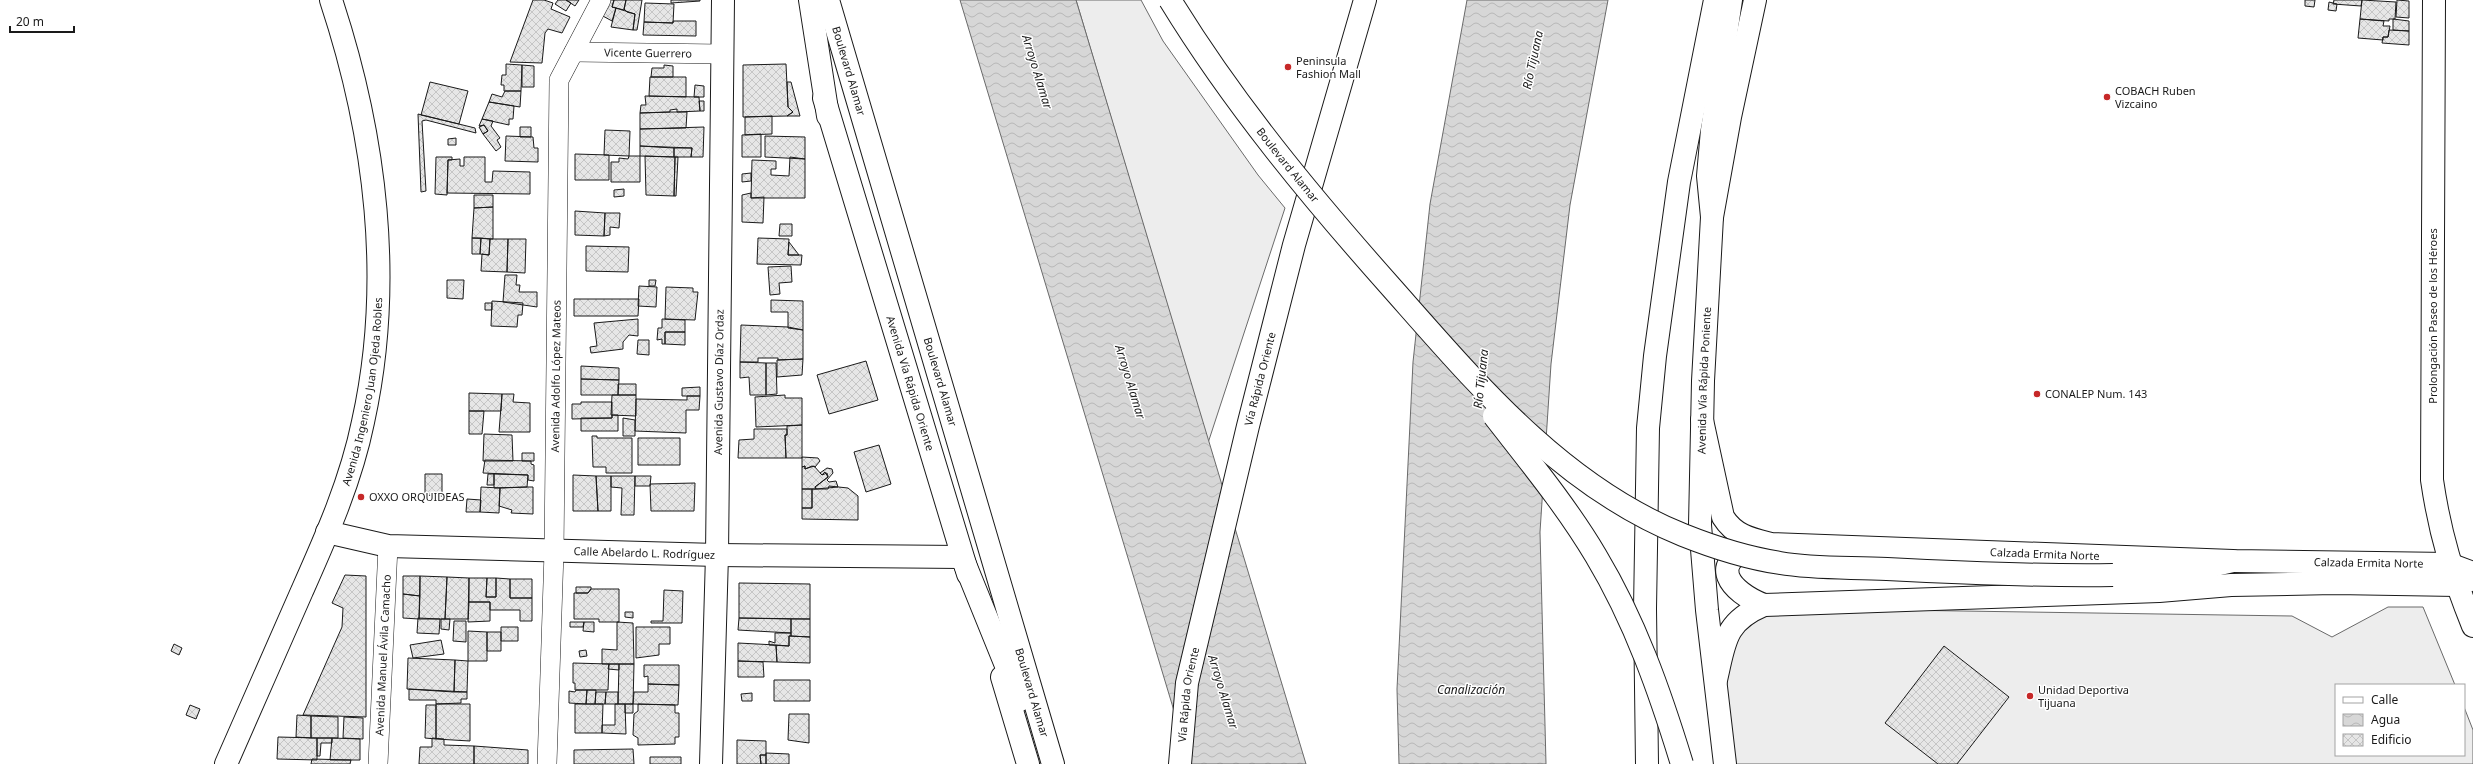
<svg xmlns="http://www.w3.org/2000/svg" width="2473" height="764" viewBox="0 0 2473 764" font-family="'Noto Sans',sans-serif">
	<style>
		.built { fill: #ededed; stroke: #6a6a6a }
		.water { fill: url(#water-waves); stroke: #6a6a6a }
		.building { fill: url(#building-cross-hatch); stroke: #1a1a1a }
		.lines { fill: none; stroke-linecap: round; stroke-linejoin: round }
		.minor-casing { stroke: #1a1a1a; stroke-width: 20 }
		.tertiary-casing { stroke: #1a1a1a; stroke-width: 24 }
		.secondary-casing { stroke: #1a1a1a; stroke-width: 24 }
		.trunk-casing { stroke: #1a1a1a; stroke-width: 24 }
		.minor { stroke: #fff; stroke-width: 19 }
		.tertiary { stroke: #fff; stroke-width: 22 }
		.secondary { stroke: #fff; stroke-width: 22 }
		.trunk { stroke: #fff; stroke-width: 22 }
		.trunk-bridge-casing { stroke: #1a1a1a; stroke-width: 24; stroke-linecap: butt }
		.trunk-bridge { stroke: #fff; stroke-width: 22 }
		.poi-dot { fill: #c62828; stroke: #fff; stroke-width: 1.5 }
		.labels { text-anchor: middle; stroke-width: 3; stroke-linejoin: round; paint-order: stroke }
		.street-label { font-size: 11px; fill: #1a1a1a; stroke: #fff }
		.poi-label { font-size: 11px; fill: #1a1a1a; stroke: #fff; text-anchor: start }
		.water-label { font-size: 12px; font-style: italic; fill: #1a1a1a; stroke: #fff }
	</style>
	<defs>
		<pattern id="water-waves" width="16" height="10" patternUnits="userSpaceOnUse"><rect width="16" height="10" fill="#d7d7d7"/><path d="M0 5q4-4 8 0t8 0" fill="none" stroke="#b8b8b8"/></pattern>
		<pattern id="building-cross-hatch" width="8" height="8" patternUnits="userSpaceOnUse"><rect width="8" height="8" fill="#e6e6e6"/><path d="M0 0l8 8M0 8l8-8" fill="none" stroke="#c5c5c5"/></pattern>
	</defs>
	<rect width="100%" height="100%" fill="#fff"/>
	<path class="built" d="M1076,0H1141L1163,41L1258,175L1285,208L1208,443Z
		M2388,607H2423L2455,685H2336V755H2464V707L2473,730V764H1730L1725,655L1762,608L2292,616L2332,637Z"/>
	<path class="water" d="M960,0H1076L1306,764H1190Z
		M1467,0H1608L1570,205L1551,364L1540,532L1546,764H1399L1397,689L1413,362L1430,204Z"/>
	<path class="building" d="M533,0H544L553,3L551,9L570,17L562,33L548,29L545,33L542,63L510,62Z
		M558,0H566L571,3L566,11L555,4Z
		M566,0H579L575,6Z
		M609,0H614L612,7L616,8L612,21L601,15Z
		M614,0H626L624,10L612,7Z
		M626,0H642L637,30H633L635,14L627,12L624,9Z
		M671,0H700V1L671,3Z
		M2305,0H2315L2314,7L2305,6Z
		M2334,0H2362L2361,6L2333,4Z
		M2362,0L2396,2L2395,19H2389V21L2360,19Z
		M2397,0L2409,1V18L2396,17Z
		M2329,2L2337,4L2336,11L2328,10Z
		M645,3L674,4L673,23L644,22Z
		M616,8L635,14L633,30L611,27Z
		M2360,19L2384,21L2383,26H2390L2388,37H2383V40L2358,38Z
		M2393,19L2409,21V31L2393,30Z
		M673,21H696V36L643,35L644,22L673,23Z
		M2389,30L2409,31V45L2382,43L2383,37H2388Z
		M506,64L522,65L521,91H504V85H501L502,75H506Z
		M786,64L788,107L793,112L787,116L743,117V65Z
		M522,65L534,66V87H522Z
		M664,65L673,66V77H651L652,68H664Z
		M650,77H686V97L649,96Z
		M430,82L468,91L459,124L421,115Z
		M787,82H791L800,116H787L793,112L788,107Z
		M695,85L704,86V97H694Z
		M505,91H521L520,107L489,102L492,94L502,97Z
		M645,96L699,97L700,111L677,112V109L670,110V112L640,113L641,105H646Z
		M699,101H704V111H700Z
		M489,102L514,106L513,119H509V125L482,119Z
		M670,112H687L686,128L640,129V113Z
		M418,114L475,128L476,133L426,120L422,121L426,191L421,192Z
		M772,116V134L745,135V117Z
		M482,119L493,121L491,126L500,138L497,140L501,147L496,151L483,134L488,131L484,125L479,126Z
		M484,125L488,131L483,134L479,127Z
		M520,127H531V137H520Z
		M704,127L703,157H691L692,148L640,146V129Z
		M605,130L630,131L629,156L604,155Z
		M761,134V157H742V135Z
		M506,136L533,137L534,148H538V162L505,161Z
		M765,136L805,137V159L765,157Z
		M456,138V145H448V139Z
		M640,146L674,148V157L640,156Z
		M674,148H692L691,157H674Z
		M575,154L609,155V180H575Z
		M629,156H640V182H611V162H619V158L628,159Z
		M645,156L675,157L674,196L646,195Z
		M436,157H452V160H448L447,195L435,194Z
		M464,157H485V182H492L493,171L530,172V194L447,193L448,160L460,159V166H464Z
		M675,157H678L676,196H674Z
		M790,157L805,159V198H751L752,160L776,161V169H771V175L789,176Z
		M751,173V181L742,182V174Z
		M624,189V196L614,197V190Z
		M751,193V198L764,197L763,223L742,222V195Z
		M474,195H493V207L474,208Z
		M493,207V239L472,238L474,208Z
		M575,211L605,213L604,236L575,235Z
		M605,213H620L619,228L610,227V235L604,236Z
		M780,224H792V236H779Z
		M472,238H481L480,254H472Z
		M481,238L490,239L489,255L480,254Z
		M758,238L789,239L788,255H802L801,265L757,264Z
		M490,239H508L507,272L481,271L482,254L489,255Z
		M508,239H526L525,273L507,272Z
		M789,242L799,255H788Z
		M586,246L629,247L628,272L586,271Z
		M791,266L792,282L779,283L780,294L770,295L768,267Z
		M505,275H517L516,285H520L519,292H537V307L503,302Z
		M447,280H464L463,299L447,298Z
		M649,280H656L655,286H649Z
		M639,286L657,287L656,307L638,306Z
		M666,287L693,288V292H698L695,320L665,319Z
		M574,299H639L638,316H574Z
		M771,300L803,301V330L788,328V312H771Z
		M492,301L523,303L522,315H518L517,327L491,326Z
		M485,303H492V310H485Z
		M638,319V336L629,335L623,342V349L591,353L590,347L597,346L594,323Z
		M662,319L685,320V332H665V344H662V339L657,340L658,328H662Z
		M741,325L788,327L803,330V359L778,360V358H758V362H740Z
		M665,332H685V345L665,344Z
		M638,340H649V355L637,354Z
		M803,359L802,375L777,377V360Z
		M866,361L878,400L829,414L817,375Z
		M740,362L766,363V395H750L749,377L740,378Z
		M766,363H776L777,394L766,395Z
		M581,366L619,368V380L581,379Z
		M581,379L619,380L618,395H581Z
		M618,384H636V395H618Z
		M700,387V396H682V388Z
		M469,393L502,394L501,411H469Z
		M502,394H514L513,402L530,403V432H499Z
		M612,395H636V416L611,415Z
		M785,395V398H802V425L756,427L755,397Z
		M687,396H700L699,410H686V433L635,431L636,399L687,400Z
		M581,402H612V418L572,419V404H581Z
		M469,411H484L482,434H469Z
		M612,415H618V431H581V418H612Z
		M623,418L635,420V436H623Z
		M802,425V458H786L785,435H787V426Z
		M754,429H787V435H785L786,458H738L739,440L754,439Z
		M484,434L512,435L513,461H483Z
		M592,436H597V438H632V473H606V467H593Z
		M638,438H680V465H638Z
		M879,445L891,484L866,492L854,452Z
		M522,453H534V461H522Z
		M802,457L818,458L820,461L815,467L812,466L805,469V466L802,467Z
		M485,460L531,461V464L534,465V481L528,480V475L483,473Z
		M805,466V469L814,466L822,475L827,473L828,477L815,487L816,489H802V467Z
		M827,468L832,469L833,473L827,480L829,482L836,481L838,487L816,489L815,487L828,477L825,472L822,475L820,473Z
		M425,474H442V496L425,495Z
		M488,474H494V485H487Z
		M494,474L528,475L527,487L494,488Z
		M573,475L596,476L598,511H573Z
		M596,476H611V511H598Z
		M611,476H635L634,515H621L622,488L611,487Z
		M635,476H651L650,486H635Z
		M695,483L694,511H651L650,484Z
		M829,486L848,488L858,496V520L802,519V508H812V489H828Z
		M481,487L500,488L499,513L480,512Z
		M527,487H533V514L511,513L512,510L499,506L500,488Z
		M802,489H812V508H802Z
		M467,499L481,500L480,512H466Z
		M345,575L366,576V717L303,715L342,627L343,608L332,603Z
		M403,576H420V596L403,594Z
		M420,576L447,577L445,619H419Z
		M447,577L469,578L468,619H445Z
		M469,578H487L486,597H496V578L510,579V598H532V621H520V610H490V602H469Z
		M487,578H496V597H486Z
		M510,579H532V598H510Z
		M739,583L810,584V619L739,618Z
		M576,587H591V589L588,593H576Z
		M591,589H619V622H599V619H574V593H588Z
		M664,590L683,591L682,623H651V621H663Z
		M403,594L420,596L419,619L403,618Z
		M469,602H490V621L468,622Z
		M625,612H633V618L625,617Z
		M418,618L440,619L439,634L417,633Z
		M739,618L791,619V633L738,630Z
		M441,619H450L449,630L441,629Z
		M791,619H810V637L791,636Z
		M454,621H466V642L453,641Z
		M570,622H584L583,627H570Z
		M584,622H594V632L583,631Z
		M617,622L633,623L634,664H602V649L617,650Z
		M501,627H518V641H501Z
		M636,627H670V644H659V655L636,658Z
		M468,631L487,632V661H468Z
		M487,632H501V651H487Z
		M775,633H791V636H789V646L769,645V641L775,643Z
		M789,636L810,637V663L777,662L776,645L789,646Z
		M441,640L444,654L413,658L410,645Z
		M738,643L776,645L777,662L738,661Z
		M174,644L182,648L179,655L171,651Z
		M1944,646L2009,697L1957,764H1938L1885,723Z
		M586,650L587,656L580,657L579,651Z
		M408,658L455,660L454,692L407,689Z
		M455,660L468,661L467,692H454Z
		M738,661L763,662L764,677H738Z
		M573,663L609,664L608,690H575V683H573Z
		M609,664H619V670L608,669Z
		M619,664H634L633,704H618Z
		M644,665H679V685L648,684V676L644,677Z
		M774,680H810V701H774Z
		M648,684L679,685L678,705L633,704L634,692H648Z
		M409,689L467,692V699H461V703L436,704V700H409Z
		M576,690H587L586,704L569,703V691L575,692Z
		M587,690H596L595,704H586Z
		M596,692H606L605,704H595Z
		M606,692H618V704H605Z
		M752,693V701H742L741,694Z
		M436,704H470V741L436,739Z
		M575,704H603L602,733H575Z
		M615,704H625L626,734L602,733V725H615Z
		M625,704H633V713H625Z
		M638,704L675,705V713H679V737H675V744L638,745V738L633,735L634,714L638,711Z
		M190,705L200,709L196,719L186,715Z
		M426,705H436V739L425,738Z
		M789,714H809V743L788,740Z
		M297,715L311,716V738L296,737Z
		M311,716L338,717V738H311Z
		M344,717L363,718V739L343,738Z
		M278,737L317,738V760L277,759Z
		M317,738H332V743H321L320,756H317Z
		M332,738L360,739V760H330Z
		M432,738L444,739V745L474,746V764H419L420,747H432Z
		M737,740L766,741V755H760L761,764H737Z
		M474,746L528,750V764H474Z
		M633,749L634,764H574V750Z
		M766,753L789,754V764H766Z
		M760,755H766V764H761Z
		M650,757H681V764H650Z
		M312,759L351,760L350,764H311Z"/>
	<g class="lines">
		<defs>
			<g id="minor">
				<path id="s1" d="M574,52L722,54"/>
				<path id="s2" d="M378,764L388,546"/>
				<path id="s3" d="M547,764L554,552L559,80L601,0"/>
			</g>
			<g id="tertiary">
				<path d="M2434,0L2432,480C2440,535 2453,576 2473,626"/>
				<path id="s4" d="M327,532L388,546L717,555L962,557"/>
				<path id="s5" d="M711,764L717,555L723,0"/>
			</g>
			<g id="secondary">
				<path id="s6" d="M824,98L968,574"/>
				<path id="s7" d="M1702,420L1723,517C1735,536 1751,539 1771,544L2233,561L2449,564L2473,573"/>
				<path d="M1755,547C1706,562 1730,592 1764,605"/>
				<path d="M1002,677L1028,764"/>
				<path d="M1716,680C1725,642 1724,622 1764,605L2159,591L2231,585L2335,583L2457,585L2473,579"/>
				<path id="s8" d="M226,764C251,706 277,649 302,591C326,537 351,481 363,422C394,282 376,136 331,0"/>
				<path id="s9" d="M1725,764L1707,610L1700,525L1703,381L1712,217L1730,117L1755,0"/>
			</g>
			<g id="trunk">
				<path d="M810,0L828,116"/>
				<path id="s10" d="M828,0L1053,764"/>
				<path d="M1712,217L1708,176L1712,130L1731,0"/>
				<path d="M962,557L1020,700"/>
				<path d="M2113,575L2184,572L2233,561"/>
				<path id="s11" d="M1180,764L1187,683L1248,426L1294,245L1365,0"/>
				<path d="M1647,764L1645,609L1648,428L1655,356L1679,182L1715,0"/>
			</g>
		</defs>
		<use href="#minor" class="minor-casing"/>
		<use href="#tertiary" class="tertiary-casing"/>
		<use href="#secondary" class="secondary-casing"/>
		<use href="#trunk" class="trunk-casing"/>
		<use href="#minor" class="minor"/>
		<use href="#tertiary" class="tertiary"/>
		<use href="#secondary" class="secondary"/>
		<use href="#trunk" class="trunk"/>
		<defs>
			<g id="trunk-bridge">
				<path id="s12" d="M1170,0C1233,103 1311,197 1391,287C1476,383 1561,486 1683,535C1713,547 1748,558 1780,563C1815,569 1851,567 1887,569C1962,573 2037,576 2113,575"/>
				<path d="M1494,416C1529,461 1567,507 1596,556C1635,621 1660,692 1682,764"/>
			</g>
		</defs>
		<use href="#trunk-bridge" class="trunk-bridge-casing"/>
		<use href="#trunk-bridge" class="trunk-bridge"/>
	</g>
	<g class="poi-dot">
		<circle cx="1288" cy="67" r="4"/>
		<circle cx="2107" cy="97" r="4"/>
		<circle cx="2037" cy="394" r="4"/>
		<circle cx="361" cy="497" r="4"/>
		<circle cx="2030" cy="696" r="4"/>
	</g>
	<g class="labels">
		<g class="street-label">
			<text dy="4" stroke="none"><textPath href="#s1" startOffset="74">Vicente Guerrero</textPath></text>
			<text dy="4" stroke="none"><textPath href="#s10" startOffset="74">Boulevard Alamar</textPath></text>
			<text dy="4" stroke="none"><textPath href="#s12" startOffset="203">Boulevard Alamar</textPath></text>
			<text transform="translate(2433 316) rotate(-90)" y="4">Prolongación Paseo de los Héroes</text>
			<text dy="4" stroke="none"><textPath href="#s3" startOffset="388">Avenida Adolfo López Mateos</textPath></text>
			<text dy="4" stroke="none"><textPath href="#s11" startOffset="394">Vía Rápida Oriente</textPath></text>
			<text dy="4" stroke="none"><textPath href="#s9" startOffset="385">Avenida Vía Rápida Poniente</textPath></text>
			<text dy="4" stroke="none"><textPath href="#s5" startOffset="382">Avenida Gustavo Díaz Ordaz</textPath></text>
			<text dy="4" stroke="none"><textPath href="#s10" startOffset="398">Boulevard Alamar</textPath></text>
			<text dy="4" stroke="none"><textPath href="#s6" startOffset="298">Avenida Vía Rápida Oriente</textPath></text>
			<text dy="4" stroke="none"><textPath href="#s8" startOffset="399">Avenida Ingeniero Juan Ojeda Robles</textPath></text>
			<text dy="4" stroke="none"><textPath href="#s4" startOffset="319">Calle Abelardo L. Rodríguez</textPath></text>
			<text dy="4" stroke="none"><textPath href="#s7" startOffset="430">Calzada Ermita Norte</textPath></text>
			<text dy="4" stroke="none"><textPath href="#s7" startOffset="754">Calzada Ermita Norte</textPath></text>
			<text dy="4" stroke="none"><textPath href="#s2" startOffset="109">Avenida Manuel Ávila Camacho</textPath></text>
			<text dy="4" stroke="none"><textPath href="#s10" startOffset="722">Boulevard Alamar</textPath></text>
			<text dy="4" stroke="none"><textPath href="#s11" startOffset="70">Vía Rápida Oriente</textPath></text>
		</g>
		<g class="poi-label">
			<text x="1296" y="65">Peninsula<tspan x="1296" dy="13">Fashion Mall</tspan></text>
			<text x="2115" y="95">COBACH Ruben<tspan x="2115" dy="13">Vizcaino</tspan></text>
			<text x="2045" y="398">CONALEP Num. 143</text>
			<text x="369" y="501">OXXO ORQUIDEAS</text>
			<text x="2038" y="694">Unidad Deportiva<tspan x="2038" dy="13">Tijuana</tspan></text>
		</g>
		<g class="water-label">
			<text transform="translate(1533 60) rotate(-78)" y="4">Río Tijuana</text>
			<text transform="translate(1037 72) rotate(73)" y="4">Arroyo Alamar</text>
			<text transform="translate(1481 379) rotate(-84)" y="4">Río Tijuana</text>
			<text transform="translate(1130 382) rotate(73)" y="4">Arroyo Alamar</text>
			<text x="1471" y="694">Canalización</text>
			<text transform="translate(1223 692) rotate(73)" y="4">Arroyo Alamar</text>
		</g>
	</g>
	<rect x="2335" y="684" width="130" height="72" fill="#ffffff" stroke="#a3a3a3"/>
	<rect x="2343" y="697" width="20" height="6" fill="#ffffff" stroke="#a3a3a3"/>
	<text x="2371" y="704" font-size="12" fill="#1a1a1a">Calle</text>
	<rect x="2343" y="714" width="20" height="12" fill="url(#water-waves)" stroke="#a3a3a3"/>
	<text x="2371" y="724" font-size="12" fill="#1a1a1a">Agua</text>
	<rect x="2343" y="734" width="20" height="12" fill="url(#building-cross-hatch)" stroke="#a3a3a3"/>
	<text x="2371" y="744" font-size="12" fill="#1a1a1a">Edificio</text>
	<path d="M10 26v6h64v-6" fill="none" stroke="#1a1a1a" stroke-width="2"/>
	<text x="16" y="26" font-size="12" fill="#1a1a1a" stroke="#ffffff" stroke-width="3" paint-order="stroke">20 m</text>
</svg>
